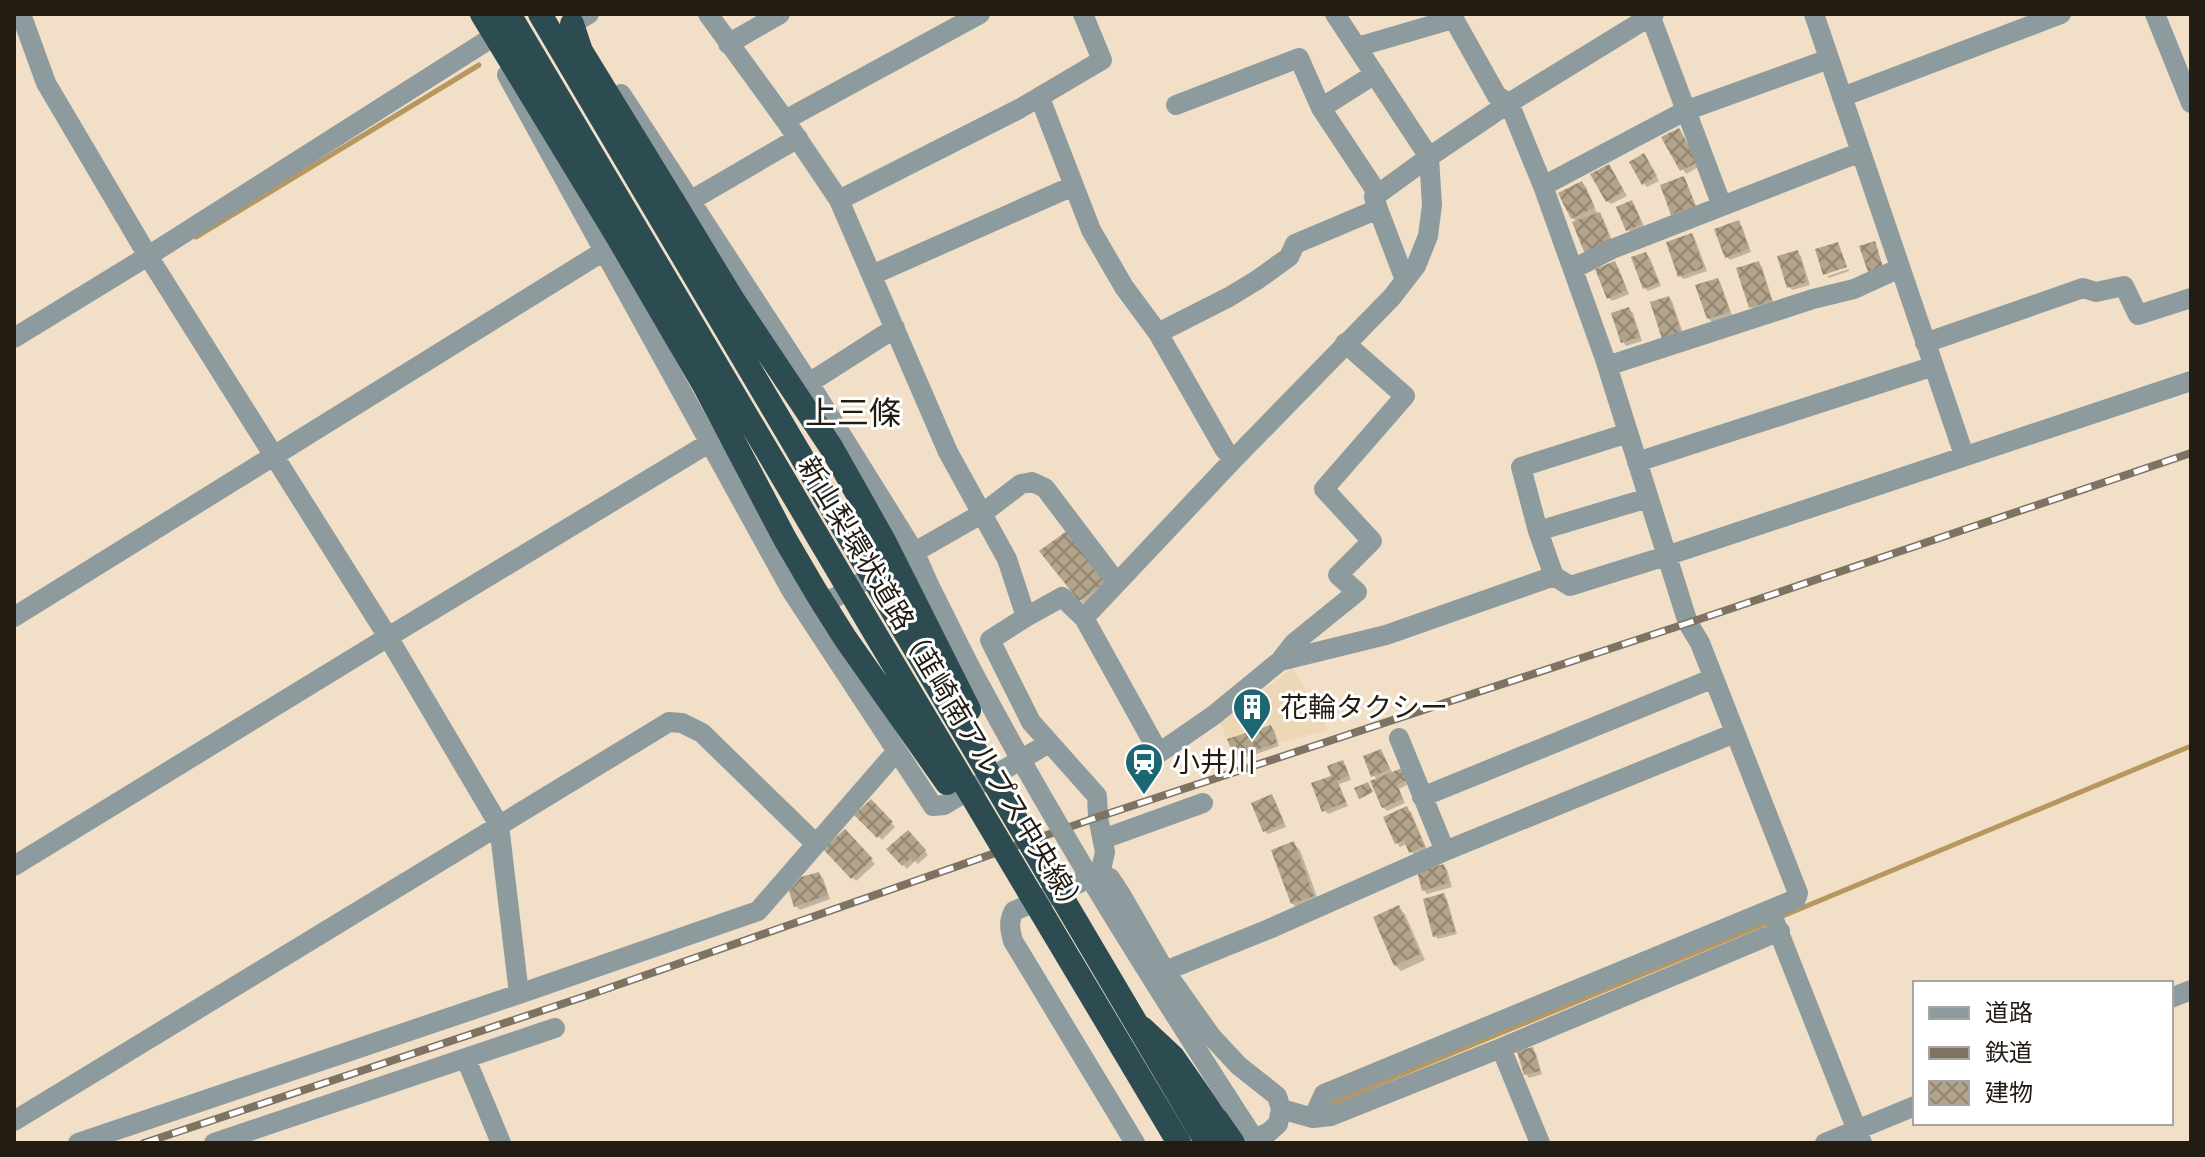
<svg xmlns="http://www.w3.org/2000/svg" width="2205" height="1157" viewBox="0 0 2205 1157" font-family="Jost,'Noto Sans JP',sans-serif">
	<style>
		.built { fill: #ecd7b7 }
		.shadow { fill: #0003 }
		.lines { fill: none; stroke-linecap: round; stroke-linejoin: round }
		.stream { stroke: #b8965f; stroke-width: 5 }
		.building { fill: url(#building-cross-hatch) }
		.minor { stroke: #8d9b9e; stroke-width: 20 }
		.highway { stroke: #2d4c51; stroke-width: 24 }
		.rail-casing { stroke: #7e7363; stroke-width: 8 }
		.rail { stroke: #fff; stroke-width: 5; stroke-dasharray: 15; stroke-linecap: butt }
		.minor-bridge { stroke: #8d9b9e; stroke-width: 20 }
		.highway-bridge { stroke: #2d4c51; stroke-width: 24 }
		.labels { text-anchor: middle; stroke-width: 6; stroke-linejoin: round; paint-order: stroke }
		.street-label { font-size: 28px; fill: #221c13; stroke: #fff }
		.poi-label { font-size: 28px; fill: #221c13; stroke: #fff; text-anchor: start }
		.quarter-label { font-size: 32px; fill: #221c13; stroke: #fff }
	</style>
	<defs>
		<pattern id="building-cross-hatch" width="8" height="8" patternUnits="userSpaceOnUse" patternTransform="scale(2)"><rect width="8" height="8" fill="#b2a38b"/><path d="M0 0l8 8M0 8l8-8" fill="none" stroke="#908470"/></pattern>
	</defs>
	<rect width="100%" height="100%" fill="#f1e0c7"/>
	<path class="built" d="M1293,668L1328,730L1277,743L1271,725L1227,739L1220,722Z"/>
	<path class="shadow" d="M1664,138L1700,166L1686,174Z
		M1647,159L1659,181L1647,187L1644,184Z
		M1612,170L1627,196L1611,204L1607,201Z
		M1582,183L1586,187L1596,211L1603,218L1615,247L1572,218Z
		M1632,203L1635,206L1645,228L1632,234L1628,230L1618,208Z
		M1738,223L1742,226L1751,252L1730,260L1726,256Z
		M1692,235L1695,239L1707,271L1684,279L1680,276Z
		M1797,252L1801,256L1810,285L1792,290L1789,287Z
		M1646,254L1650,258L1661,286L1648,291L1645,288Z
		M1614,263L1618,267L1629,294L1612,301L1609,298Z
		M1758,263L1762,267L1774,305L1755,311L1751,307Z
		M1849,269V271L1829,278L1827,276Z
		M1718,280L1721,284L1732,315L1712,322L1708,318Z
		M1669,298L1672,301L1684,336L1664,338Z
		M1629,309L1633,313L1642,341L1626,346L1623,342Z
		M1042,551L1111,588L1086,606Z
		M1271,727L1274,730L1279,746L1239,760L1235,756Z
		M1381,751L1393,774L1401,770L1409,784L1399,789L1405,803L1387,811L1383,807L1378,780L1373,775Z
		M1342,762L1346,766L1351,780L1339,784L1348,806L1328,814L1324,810L1333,777Z
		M1272,797L1275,800L1286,827L1268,834L1264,830Z
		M871,802L895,827L882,840L857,815Z
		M1407,809L1411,812L1427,850L1414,855L1407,844L1400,847L1397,843Z
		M845,832L875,864L856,881L826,850Z
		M908,832L928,855L918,864L915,861L907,869L889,849Z
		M1294,844L1300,850L1319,902L1298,909L1292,903Z
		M1443,866L1447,869L1452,887L1427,894L1424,890Z
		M819,874L823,878L830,899L800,910L796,906Z
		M1444,895L1447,899L1457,934L1438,939L1435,936Z
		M1399,908L1405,914L1425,960L1401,971L1395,965Z
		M1532,1049L1536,1053L1542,1074L1529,1078L1526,1074Z"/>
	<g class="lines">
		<path class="stream" d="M196,237L479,65
			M1778,918L2191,746
			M1327,1105L1769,922"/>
	</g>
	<path class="building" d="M1679,128L1698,162L1680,171L1661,137Z
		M1644,153L1657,176L1642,185L1629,162Z
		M1609,164L1624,191L1606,202L1590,174Z
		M1684,176L1696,206L1671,215L1660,185Z
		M1582,181L1595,207L1571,219L1558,193Z
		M1632,200L1642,224L1626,231L1616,207Z
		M1600,212L1612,244L1585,254L1572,222Z
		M1739,220L1749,249L1725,258L1714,229Z
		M1692,233L1704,268L1678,277L1666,242Z
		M1875,241L1883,267L1868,272L1859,246Z
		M1838,242L1847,267L1823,275L1815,249Z
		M1798,250L1807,282L1787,288L1777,256Z
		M1646,252L1659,283L1643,289L1631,257Z
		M1615,261L1627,290L1607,299L1595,269Z
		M1759,261L1772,301L1749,308L1736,268Z
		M1718,278L1730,312L1707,319L1695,285Z
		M1669,296L1681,332L1662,339L1650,302Z
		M1629,307L1640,337L1621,343L1611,313Z
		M1068,530L1107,581L1079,601L1039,551Z
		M1271,725L1277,743L1234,757L1227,739Z
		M1381,749L1390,769L1371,777L1363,756Z
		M1343,760L1349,776L1337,781L1346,802L1322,812L1311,783L1331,776L1327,766Z
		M1402,768L1407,780L1397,785L1403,799L1382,808L1370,781Z
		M1368,782L1373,792L1359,799L1354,788Z
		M1272,794L1284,823L1263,832L1251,803Z
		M871,799L893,822L877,838L854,815Z
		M1407,806L1425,846L1409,853L1404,840L1395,844L1383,817Z
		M845,829L873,859L851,879L823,849Z
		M908,830L926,850L913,862L911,858L902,866L886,849Z
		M1294,841L1314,896L1291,904L1271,850Z
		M1444,864L1449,883L1422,891L1417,871Z
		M819,872L828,895L794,907L789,891L801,877Z
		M1444,893L1455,931L1433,937L1423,899Z
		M1399,905L1420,954L1394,966L1373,917Z
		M1533,1047L1540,1071L1524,1075L1517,1051Z"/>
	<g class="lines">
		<path class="minor" d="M21,14L46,83L148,256L388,637L499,825L519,994
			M708,14L785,120L839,200L948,452L1007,559L1026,617
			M1814,14L1964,455
			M2155,14L2191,103
			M1650,15L1722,206
			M572,24L589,14
			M728,44L780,14
			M1357,47L1453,19
			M1375,74L1321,108L1378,194
			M507,75L791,590L933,806L944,805L1049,743
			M621,94L809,383L915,553L929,585
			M1842,97L2061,14
			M1040,98L1091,230L1124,287L1158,333L1225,450L1234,459
			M1176,105L1299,58L1321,108
			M785,120L980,14
			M1543,186L1685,111L1829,59
			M839,200L1019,109L1102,60L1083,14
			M690,201L798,138
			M1378,209L1405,280
			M1573,269L1612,249L1861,152
			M872,275L1073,186
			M1158,333L1229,297L1257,280L1289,257L1295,244L1378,209L1374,197L1429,157L1509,103L1654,14
			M14,338L148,256L488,40
			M1925,343L2083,288L2096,292L2124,286L2138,315L2191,298
			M1607,366L1813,299L1854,289L1900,268
			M809,383L895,328
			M1637,462L1934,366
			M1538,531L1648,498
			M1554,576L1538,531L1521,467L1628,433
			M813,610L983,513L1021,484L1032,482L1045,488L1117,583
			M14,617L604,251
			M1084,618L1159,753L1214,715L1280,661L1386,635L1554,576L1570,586L1666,556L2191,381
			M1280,661L1294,643L1357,592L1338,575L1372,541L1324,489L1405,396L1345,343
			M1399,738L1445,851
			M1422,797L1714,678
			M1103,839L1203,803
			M14,866L388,637L709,443
			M1100,874L1110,878L1120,893L1165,971L1211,1036L1239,1066L1277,1096L1281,1109L1278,1124L1269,1132L1247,1143
			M1774,920L1862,1143
			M1165,971L1269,929L1445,851L1735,733
			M2171,998L2191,990
			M1501,1048L1540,1143
			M466,1059L501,1143
			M1231,1103L1257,1143
			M1281,1109L1313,1118L1331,1116L1501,1048L1780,931
			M1313,1118L1324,1094L1796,899L1798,893L1700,643L1688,623L1605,359L1543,186L1509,103L1497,96L1451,14
			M14,1121L669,722L682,723L702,733L816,844
			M78,1143L519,994L758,911L896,752
			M214,1143L555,1028
			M1135,1143L1013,941C1010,930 1008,921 1014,911L1100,874L1105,852L1098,817L1097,796L1031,722L990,640L1026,617L1062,597L1084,618L1234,459L1392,297L1416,266L1428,236L1432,205L1429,157L1335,14
			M1825,1143L1915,1106"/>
		<path class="highway" d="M482,14L616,234
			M572,24L581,51L673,201
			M1142,1028L1173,1057L1233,1143"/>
		<defs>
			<path id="rail" d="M144,1143L583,997L1098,817L1688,623L2191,453"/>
		</defs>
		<use href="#rail" class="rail-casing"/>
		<use href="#rail" class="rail"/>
		<path class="minor-bridge" d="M929,585C947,620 963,655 982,689C1058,831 1144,967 1231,1103"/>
		<path class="highway-bridge" d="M509,14L876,635L1179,1143
			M540,14L1207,1143
			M673,201L733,300L831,447L857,493L884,541L969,710
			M616,234L704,385L785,539L816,592L845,638L947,783"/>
	</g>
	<defs>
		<symbol id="building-pin" viewBox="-11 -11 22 30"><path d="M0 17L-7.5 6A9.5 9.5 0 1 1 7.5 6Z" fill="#1c6771" stroke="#fff"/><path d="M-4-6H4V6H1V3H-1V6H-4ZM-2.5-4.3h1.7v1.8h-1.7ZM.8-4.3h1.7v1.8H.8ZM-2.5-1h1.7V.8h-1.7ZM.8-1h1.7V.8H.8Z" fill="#fff"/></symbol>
		<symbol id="station-pin" viewBox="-11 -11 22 30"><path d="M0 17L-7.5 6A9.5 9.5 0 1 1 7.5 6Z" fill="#1c6771" stroke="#fff"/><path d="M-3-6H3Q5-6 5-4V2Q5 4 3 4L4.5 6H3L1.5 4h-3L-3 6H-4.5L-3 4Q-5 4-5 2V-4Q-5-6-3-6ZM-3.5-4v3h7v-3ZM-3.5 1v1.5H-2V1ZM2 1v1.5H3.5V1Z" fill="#fff"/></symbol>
	</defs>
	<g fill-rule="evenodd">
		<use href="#building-pin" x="1230" y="685" width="44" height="60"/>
		<use href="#station-pin" x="1122" y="740" width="44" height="60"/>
	</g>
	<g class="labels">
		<g class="street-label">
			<text transform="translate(943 687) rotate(59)" y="10">新山梨環状道路（韮崎南アルプス中央線）</text>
		</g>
		<g class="poi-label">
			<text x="1280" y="717">花輪タクシー</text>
			<text x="1172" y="772">小井川</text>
		</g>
		<g class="quarter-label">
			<text x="853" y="424">上三條</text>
		</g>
	</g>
	<rect width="2205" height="1157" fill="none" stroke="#221c13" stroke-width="32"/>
	<rect x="1913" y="981" width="260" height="144" fill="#ffffff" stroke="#a7a4a1" stroke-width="2"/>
	<rect x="1929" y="1007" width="40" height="12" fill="#8d9b9e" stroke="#a7a4a1" stroke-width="2"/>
	<text x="1985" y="1021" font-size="24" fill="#221c13">道路</text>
	<rect x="1929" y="1047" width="40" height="12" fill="#7e7363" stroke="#a7a4a1" stroke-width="2"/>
	<text x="1985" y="1061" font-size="24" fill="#221c13">鉄道</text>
	<rect x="1929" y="1081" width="40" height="24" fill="url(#building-cross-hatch)" stroke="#a7a4a1" stroke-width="2"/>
	<text x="1985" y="1101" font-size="24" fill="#221c13">建物</text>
</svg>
